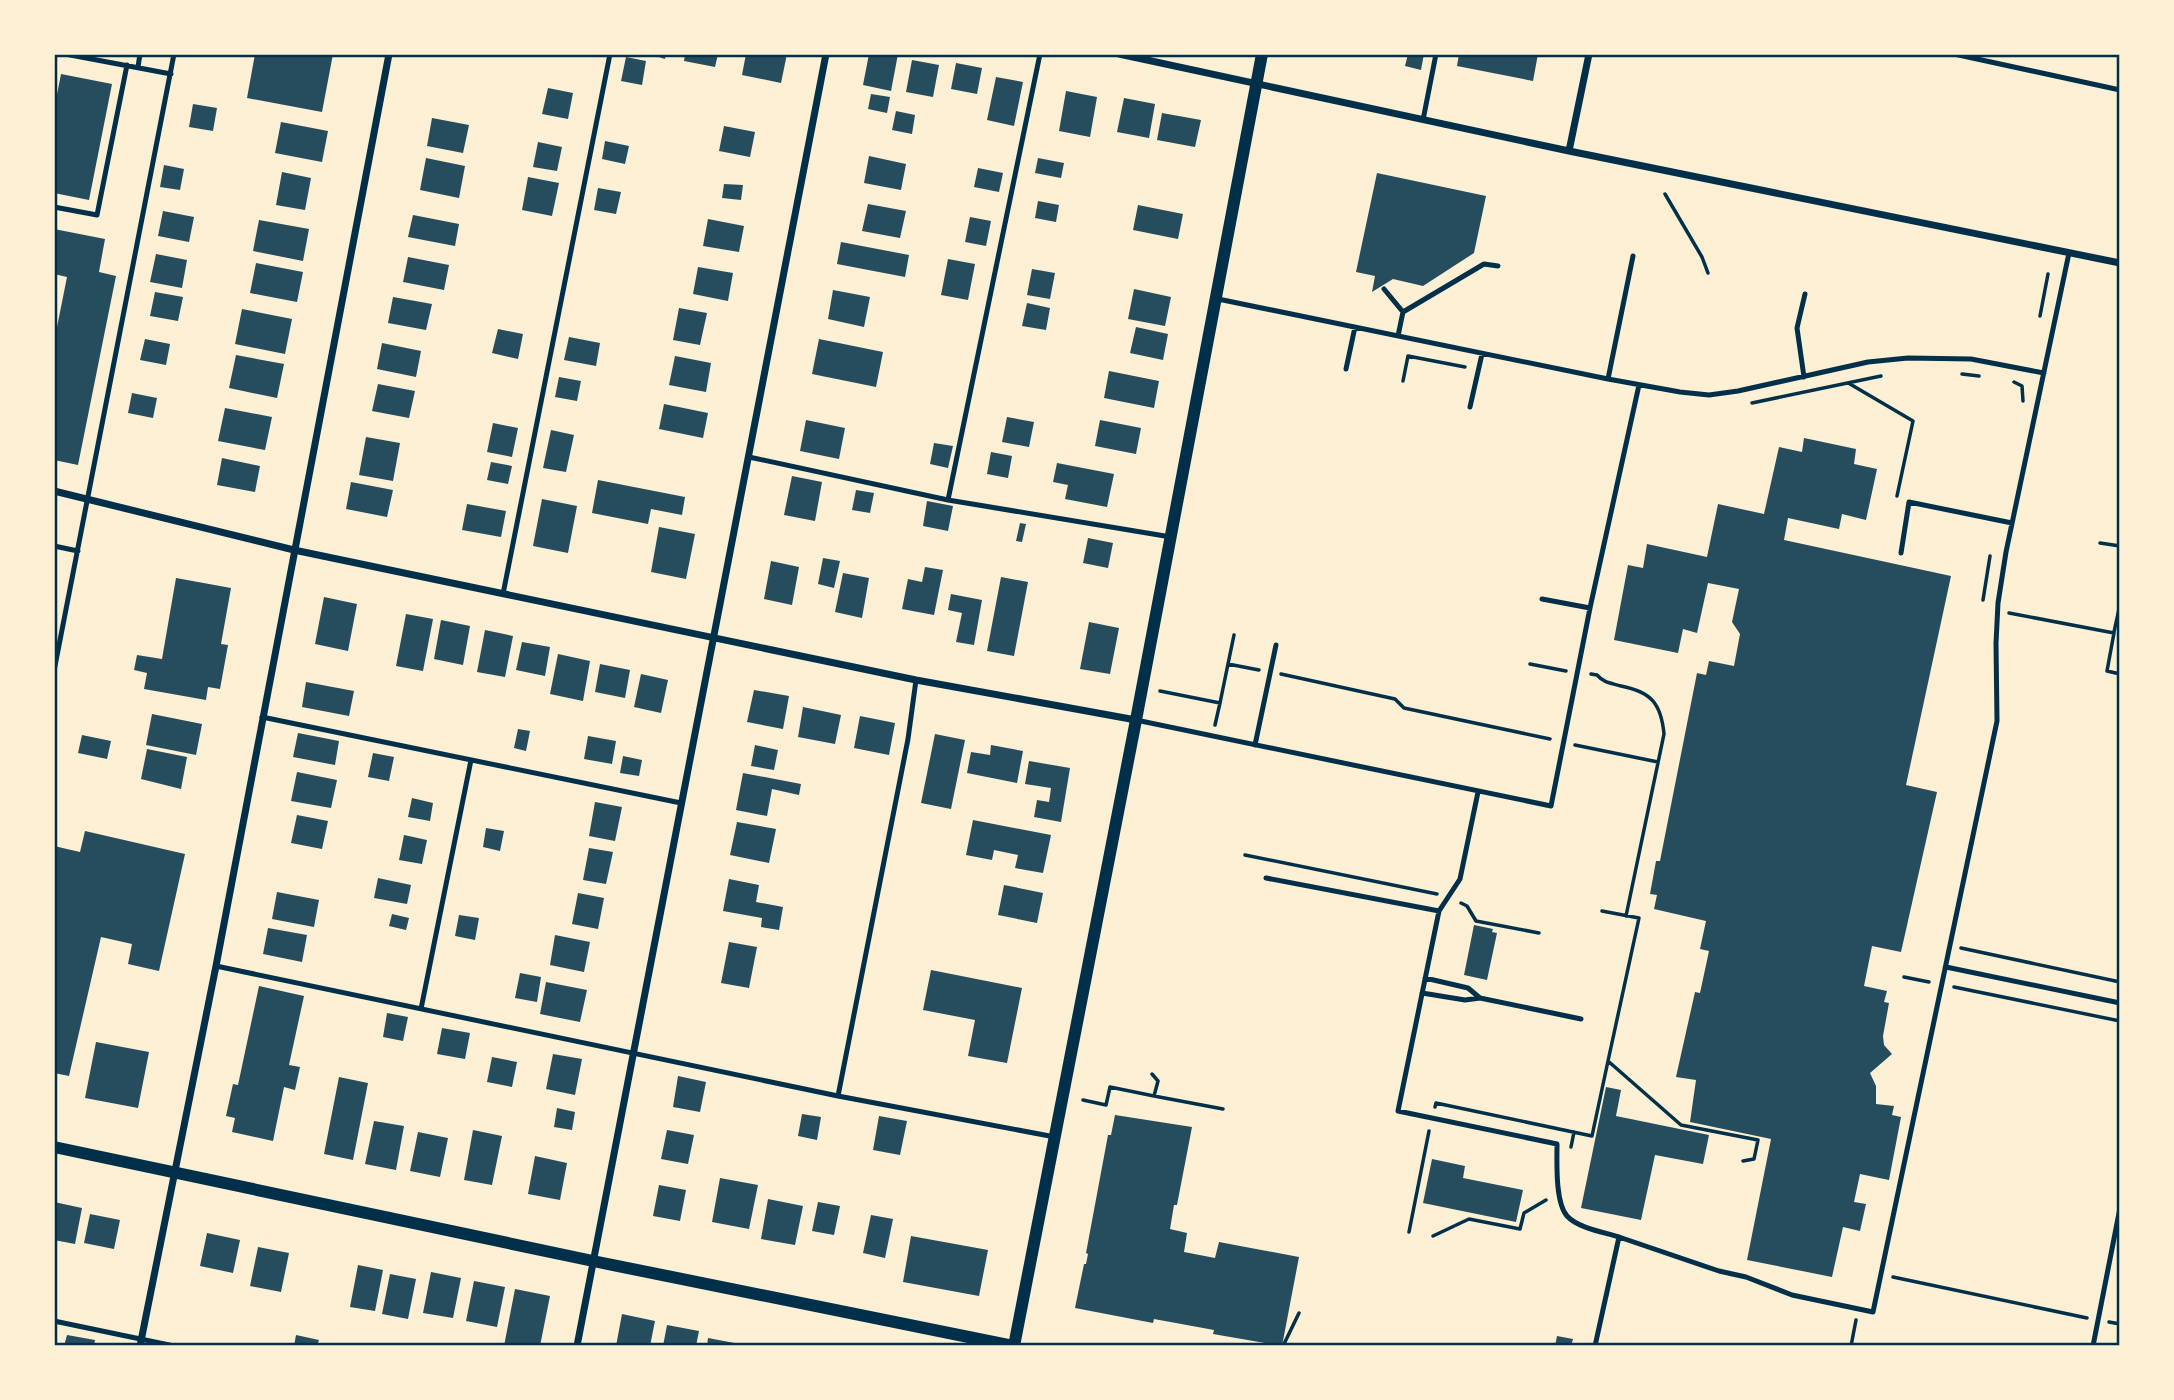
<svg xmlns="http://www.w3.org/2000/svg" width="2174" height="1400" viewBox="0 0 2174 1400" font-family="Merriweather,serif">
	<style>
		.building { fill: #264d5e }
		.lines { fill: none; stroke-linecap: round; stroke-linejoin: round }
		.path { stroke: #003049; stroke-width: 3.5 }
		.service { stroke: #003049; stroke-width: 5 }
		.minor { stroke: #003049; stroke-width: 7 }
		.tertiary { stroke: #003049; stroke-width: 12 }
		.neatline { fill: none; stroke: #003049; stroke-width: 2.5 }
	</style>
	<rect width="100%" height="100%" fill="#fdf0d5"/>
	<path class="building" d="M255,54H333L322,112L247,98Z
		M649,54H666L665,59Z
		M685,54H718L715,67L684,61Z
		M746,54H787L781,83L742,75Z
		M869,54H898L891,91L863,85Z
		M1408,54H1424L1421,70L1405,66Z
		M1459,54H1538L1533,81L1457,66Z
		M626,57L646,61L642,85L621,81Z
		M912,60L939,65L933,97L906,92Z
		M956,63L982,68L977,94L951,89Z
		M61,74L112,84L89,200L54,193V110Z
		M996,77L1023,82L1014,126L987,120Z
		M548,88L573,93L568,119L542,114Z
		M1066,91L1097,97L1090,137L1059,131Z
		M871,94L890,97L887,113L868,109Z
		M1124,98L1155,104L1149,138L1117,132Z
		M193,104L217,108L213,131L189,127Z
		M896,111L915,115L912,134L892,130Z
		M1162,113L1201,120L1195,147L1157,140Z
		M432,118L469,125L463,153L427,146Z
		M281,122L328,131L322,162L275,153Z
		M724,126L755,132L750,157L719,151Z
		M605,141L629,146L625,164L602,159Z
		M538,142L562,147L557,171L533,167Z
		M869,156L906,164L901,190L864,183Z
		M426,158L465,166L459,198L420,190Z
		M1038,158L1064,163L1061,178L1035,173Z
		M164,165L184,169L180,190L160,187Z
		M978,168L1003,173L999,192L974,187Z
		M282,172L311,178L305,210L276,205Z
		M1377,173L1486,196L1474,253L1423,286L1393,279L1372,292L1375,276L1356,272Z
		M528,177L559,183L552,216L522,210Z
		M724,184L743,185L741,200L722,198Z
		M598,188L621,192L616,214L594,210Z
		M1038,201L1059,205L1056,222L1035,218Z
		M868,204L906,211L900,238L862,231Z
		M1138,205L1183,214L1178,239L1133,230Z
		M163,211L194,217L189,242L158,236Z
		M413,215L459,224L455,246L408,237Z
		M970,217L991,221L986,246L965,242Z
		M708,219L744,226L739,252L703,246Z
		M259,220L309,229L303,261L253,251Z
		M54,229L105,239L99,272L116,276L78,465L54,460V342L67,277L54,274Z
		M841,242L909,255L905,277L837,264Z
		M156,254L187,260L182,288L150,282Z
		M408,257L449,265L444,290L403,282Z
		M948,259L975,264L968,300L941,295Z
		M256,263L303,272L297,302L250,293Z
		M698,267L733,273L728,301L693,294Z
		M1032,269L1055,273L1050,299L1027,295Z
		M1134,289L1171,297L1165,326L1128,319Z
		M833,290L870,297L864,327L828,319Z
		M155,292L183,297L178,321L150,316Z
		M393,297L432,304L426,330L388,323Z
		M1027,303L1050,308L1046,330L1022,326Z
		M679,308L707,313L700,345L673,340Z
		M242,309L292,319L285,354L235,344Z
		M1136,327L1168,334L1163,360L1130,353Z
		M498,329L523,334L518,359L492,353Z
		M569,337L600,343L596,366L564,360Z
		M145,339L170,344L166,365L140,360Z
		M819,339L883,352L876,387L812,374Z
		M382,343L421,351L416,377L377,369Z
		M236,355L284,364L277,398L229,388Z
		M675,356L711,363L706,392L669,385Z
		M1109,371L1159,381L1154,408L1104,398Z
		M559,377L581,381L577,401L555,397Z
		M378,384L415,391L409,418L372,411Z
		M132,393L157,398L153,418L128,413Z
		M664,404L708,413L703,438L659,429Z
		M225,408L272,417L265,450L218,441Z
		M1007,417L1034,422L1029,447L1002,442Z
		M806,420L845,428L839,459L800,451Z
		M1100,420L1141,428L1136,454L1095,446Z
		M493,423L518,428L512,457L487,452Z
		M551,430L574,435L566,472L543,468Z
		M366,437L400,443L393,481L359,475Z
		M1804,438L1856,449L1854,464L1877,469L1866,520L1842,514L1839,529L1788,518L1784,540L1951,576L1906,785L1937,792L1901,952L1872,946L1864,986L1887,991L1884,1002L1889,1003L1883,1036L1884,1045L1892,1054L1870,1073L1876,1086V1104L1894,1106L1892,1115L1901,1117L1889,1180L1860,1174L1854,1202L1866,1204L1860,1231L1843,1227L1832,1277L1747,1260L1771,1139L1690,1122L1696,1080L1676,1077L1695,992L1700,993L1709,951L1700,949L1706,921L1654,909L1657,895L1650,894L1656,861H1660L1697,673L1706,675L1709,661L1734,666L1740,634L1732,622L1739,589L1708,583L1697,633L1683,629L1678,653L1614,640L1628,565L1643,568L1647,544L1707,557L1718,504L1764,514L1779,447L1802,452Z
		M934,443L953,446L948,468L930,464Z
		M991,452L1012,456L1008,478L987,474Z
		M222,458L260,466L255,492L217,485Z
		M491,462L512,466L508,484L487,480Z
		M1057,463L1114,474L1107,507L1065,499L1068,485L1053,482Z
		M792,476L822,482L815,521L784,515Z
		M598,480L685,497L682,515L651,509L648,524L592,513Z
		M351,482L393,490L387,517L346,509Z
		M856,490L874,493L870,513L852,510Z
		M542,499L577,506L568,553L533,546Z
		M927,501L953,506L948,531L923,526Z
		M467,504L506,511L501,537L462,530Z
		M1020,523L1026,524L1022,542L1016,541Z
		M659,527L695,534L686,579L651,572Z
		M1088,538L1113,543L1108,568L1083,563Z
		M823,558L840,561L834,588L818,584Z
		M771,561L799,567L792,605L764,599Z
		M925,567L943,570L934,615L902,609L908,579L922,582Z
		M843,573L869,578L862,618L835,612Z
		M1001,577L1028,582L1014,656L987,651Z
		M176,578L231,588L221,644L228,645L220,689L208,687L206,700L144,689L147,673L134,670L137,655L162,659Z
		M951,594L982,600L974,645L956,642L962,613L948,610Z
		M324,597L357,604L348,651L315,644Z
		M406,614L433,619L423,671L396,666Z
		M441,620L470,626L463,665L434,659Z
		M1089,622L1119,628L1110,674L1080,669Z
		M485,630L513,636L505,677L477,672Z
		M522,642L550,647L545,676L516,670Z
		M558,654L590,661L583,701L550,694Z
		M600,664L630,670L625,698L595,692Z
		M641,674L668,680L661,713L634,707Z
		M306,682L354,691L349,716L302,707Z
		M754,690L789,696L783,729L747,722Z
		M803,707L841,715L835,744L798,737Z
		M152,714L202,724L196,755L146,745Z
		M860,716L895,723L889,755L854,748Z
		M518,729L530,731L526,751L514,748Z
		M298,733L339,741L335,765L293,757Z
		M935,734L965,740L951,809L921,803Z
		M82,735L111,741L107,759L78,753Z
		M588,736L616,741L612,764L584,759Z
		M755,745L778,750L774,770L751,766Z
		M991,745L1023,751L1017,783L967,773L971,752L990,755Z
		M147,749L187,757L181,789L141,779Z
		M373,753L394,757L389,781L368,777Z
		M623,756L642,760L639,776L620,773Z
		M1029,761L1070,768L1061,822L1034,817L1037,800L1049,802L1051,788L1025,784Z
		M297,772L337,780L331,808L291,801Z
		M743,773L801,784L799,795L772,789L767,816L736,810Z
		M412,798L433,803L430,821L408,817Z
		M595,802L622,807L615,841L589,836Z
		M297,815L328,821L322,849L291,843Z
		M973,820L1051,835L1043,873L1015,868L1018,855L994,850L992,860L966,855Z
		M737,822L776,829L769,863L730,855Z
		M486,828L504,831L500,851L483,847Z
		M85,831L185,854L159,971L128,964L132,944L101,937L69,1076L54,1073V846L80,852Z
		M404,835L427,840L422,864L399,860Z
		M589,848L613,852L606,884L583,880Z
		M378,878L411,885L407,904L374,898Z
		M729,879L759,885L756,902L783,907L779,930L761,927L762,918L723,911Z
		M1004,885L1043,893L1037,923L998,915Z
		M277,892L319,900L314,927L272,919Z
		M578,893L604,898L598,929L572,924Z
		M392,914L409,918L406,930L389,926Z
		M459,915L479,918L475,940L455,936Z
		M1474,925L1493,929L1492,932L1497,933L1487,980L1464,975Z
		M268,928L307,935L302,962L263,954Z
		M555,935L590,942L584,972L550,965Z
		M729,942L757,947L749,988L721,983Z
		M931,970L1022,988L1007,1063L968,1056L975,1020L923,1010Z
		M520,973L541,977L537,1002L515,998Z
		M546,982L587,990L580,1022L540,1014Z
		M259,986L304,996L289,1065L300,1067L295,1090L284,1087L273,1141L232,1132L235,1118L226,1116L233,1084L238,1085Z
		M387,1013L408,1017L403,1041L383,1037Z
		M442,1028L470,1033L465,1059L437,1054Z
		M96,1042L149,1052L138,1108L85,1098Z
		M553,1054L582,1059L575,1095L546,1089Z
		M492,1057L517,1062L512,1087L487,1082Z
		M678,1076L706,1082L700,1112L673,1107Z
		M339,1077L368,1083L353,1160L324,1154Z
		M1606,1087L1621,1090L1616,1116L1709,1135L1703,1164L1655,1155L1641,1220L1581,1208Z
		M557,1108L575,1112L572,1130L554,1127Z
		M802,1114L821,1117L817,1140L798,1136Z
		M1115,1115L1192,1127L1177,1205H1174L1170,1229L1187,1233L1184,1252L1215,1258L1219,1242L1299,1257L1282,1346L1213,1334L1214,1330L1154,1319L1153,1323L1075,1308L1084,1264H1086L1088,1254L1086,1253L1108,1135H1111Z
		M879,1116L907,1121L900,1155L873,1150Z
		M374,1121L404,1126L396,1170L365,1164Z
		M473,1130L502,1136L492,1185L464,1180Z
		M667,1130L694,1135L688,1164L661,1159Z
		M418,1132L448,1138L440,1177L410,1171Z
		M535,1156L567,1163L560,1200L528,1194Z
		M1432,1159L1465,1166L1463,1178L1523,1190L1516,1222L1423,1203Z
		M720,1178L758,1185L749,1229L712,1222Z
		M659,1185L686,1190L680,1221L653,1216Z
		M768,1199L803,1206L795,1245L761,1239Z
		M54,1202L82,1208L75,1244L54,1240Z
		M818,1202L840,1206L834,1235L812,1231Z
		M90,1214L120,1220L114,1249L84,1243Z
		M871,1215L893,1219L885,1258L863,1253Z
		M207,1233L240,1240L233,1273L200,1266Z
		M911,1236L988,1250L979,1296L903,1282Z
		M258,1247L289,1253L281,1292L250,1286Z
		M358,1265L383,1270L375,1311L350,1307Z
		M431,1272L461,1278L453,1318L423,1313Z
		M390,1274L416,1279L408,1319L382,1314Z
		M474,1281L505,1287L497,1327L466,1321Z
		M515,1289L550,1296L540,1346H504Z
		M622,1314L655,1321L650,1346H616Z
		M667,1325L699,1331L696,1346H663Z
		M67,1335L95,1340L94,1346H64Z
		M296,1335L319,1340L317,1346H294Z
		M1557,1336L1573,1339L1571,1346H1555Z
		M708,1338L740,1344V1346H707Z"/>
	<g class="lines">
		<path class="path" d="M1665,194L1702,257L1708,273
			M2040,316L2048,274
			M1962,374L1979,376
			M1403,381L1408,356L1465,367
			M2014,382L2022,386L2023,401
			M1850,384L1913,421L1897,496
			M1752,403L1881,376
			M2100,543L2120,546
			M1983,600L1990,556
			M2009,613L2114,633L2107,671L2120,674
			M2114,632L2120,604
			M1228,664L1234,635
			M1530,664L1566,671
			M1281,674L1395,699L1404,708L1550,739
			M1591,674L1597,675C1604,683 1611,683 1621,686C1651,692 1661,703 1664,734L1626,916
			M1160,691L1220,703L1228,664L1259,670
			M1215,725L1220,703
			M1575,745L1658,762
			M1245,855L1437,894
			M1461,903L1467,906L1476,921L1539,933
			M1602,911L1639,918L1608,1061L1681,1125L1758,1140L1754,1159L1743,1161
			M1961,948L2120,982
			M1904,977L1929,982
			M1954,987L2120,1021
			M1154,1096L1223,1109
			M1083,1100L1106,1105L1110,1087L1154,1096L1158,1081L1152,1074
			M1435,1107L1436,1103L1592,1136L1608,1061
			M1571,1147L1574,1132
			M1409,1232L1429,1131
			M1433,1236L1469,1219L1520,1229L1524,1213L1546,1200
			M1893,1277L2087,1318
			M2109,1322L2120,1324
			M1283,1346L1299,1313
			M1851,1346L1856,1320"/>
		<path class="service" d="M65,54L171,74
			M1954,54L2120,90
			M138,67L140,54
			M1423,120L1436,54
			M54,207L97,215L127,65
			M1384,289L1403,312
			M1218,299L1608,379L1680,392L1709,395L1738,391L1868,362L1908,358L1971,359L2044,373
			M1398,336L1403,312L1484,264L1498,266
			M1346,369L1355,327
			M1804,377L1797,328L1805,294
			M1608,379L1633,256
			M1470,407L1482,354
			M749,457L948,500L1171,537
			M948,500L1040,54
			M54,546L78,551
			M1901,553L1909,502L2012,523
			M503,594L610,54
			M1542,599L1590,608
			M54,671L174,54
			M262,717L681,803
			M1136,720L1551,806L1590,608L1639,385
			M1255,745L1276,645
			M1478,792L1460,879L1439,911L1398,1111L1557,1144C1557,1162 1555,1202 1567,1216C1578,1228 1603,1232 1619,1237
			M1266,878L1439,911
			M216,966L838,1096L1055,1137
			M1946,967L2120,1003
			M1422,993L1465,1000L1480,998L1468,988L1425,978
			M1480,998L1581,1019
			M421,1009L471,760
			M838,1096L908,739L916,680
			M54,1321L174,1346
			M1595,1346L1619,1237L1719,1271L1746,1277L1792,1295L1873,1312L1997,721L1996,643L1998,603L2006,552L2069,253
			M2093,1346L2120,1208"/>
		<path class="minor" d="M1119,54L1569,151L2120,263
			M1569,151L1589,54
			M54,491L294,550L916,680L1136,720
			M140,1346L216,966L389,54
			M577,1346L826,54"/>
		<path class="tertiary" d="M54,1147L593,1261L1013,1346
			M1014,1346L1136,720L1262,54"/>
	</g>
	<rect width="2174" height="1400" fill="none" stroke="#fdf0d5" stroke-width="112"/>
	<rect x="56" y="56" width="2062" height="1288" class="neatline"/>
</svg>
